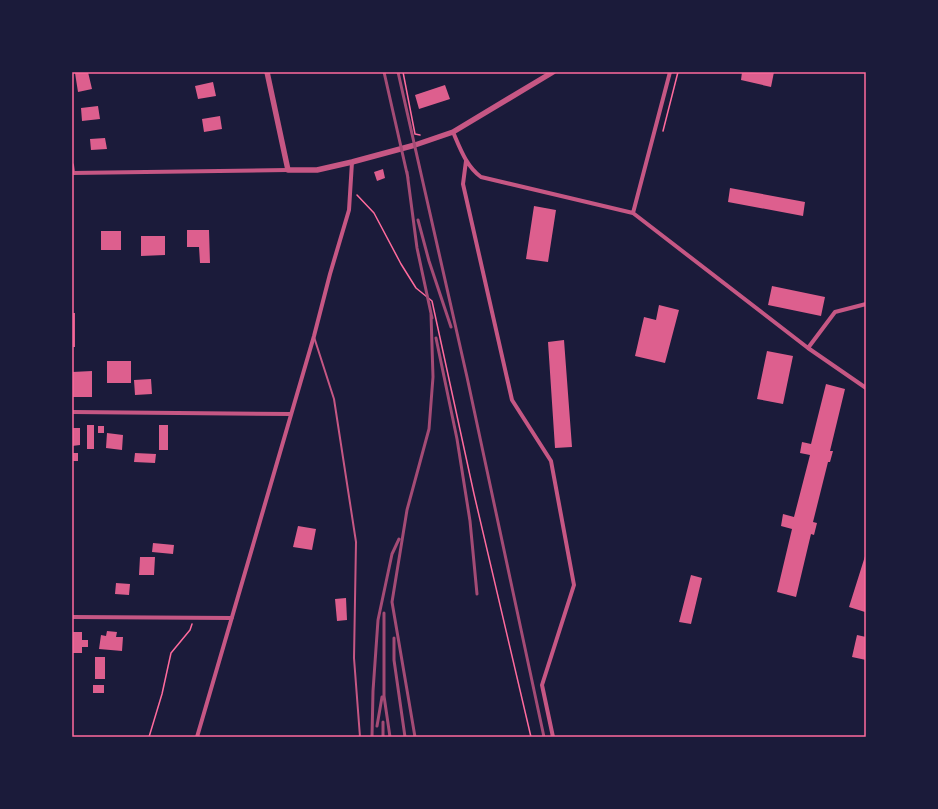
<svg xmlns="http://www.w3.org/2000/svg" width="938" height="809" viewBox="0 0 938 809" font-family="'Exo 2',sans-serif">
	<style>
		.building { fill: #dd5f8e }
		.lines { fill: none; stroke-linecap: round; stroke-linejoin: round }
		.path { stroke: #ff6b9d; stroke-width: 1.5 }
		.service { stroke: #c65784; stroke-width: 2 }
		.minor { stroke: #c65784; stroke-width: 4 }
		.tertiary { stroke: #c65784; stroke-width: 5.5 }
		.rail { stroke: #a44b75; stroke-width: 3 }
		.neatline { fill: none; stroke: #ff6b9d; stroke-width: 1.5 }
	</style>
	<rect width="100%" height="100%" fill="#1b1b3a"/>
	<path class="building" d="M80,72H88L92,89L78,92L75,73Z
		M742,72H774L771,87L741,80Z
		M213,82L216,96L198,99L195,86Z
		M445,85L450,99L419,109L415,95Z
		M98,106L100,119L82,121L81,108Z
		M220,116L222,129L204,132L202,119Z
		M105,138L107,149L91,150L90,139Z
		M383,169L385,178L377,181L374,172Z
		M730,188L805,202L803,216L728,202Z
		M534,206L556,210L548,262L526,259Z
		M187,230H209L210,263H200L199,247H187Z
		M101,231H121V250H101Z
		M141,236H165V255L141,256Z
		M772,286L825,297L821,316L768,305Z
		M659,305L679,310L665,363L635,356L644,317L656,320Z
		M72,313H75V347H72Z
		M564,340L572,447L555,448L548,342Z
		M767,351L793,356L783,404L757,399Z
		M107,361H131V383H107Z
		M92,371V397H72V372Z
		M151,379L152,394L135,395L134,380Z
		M826,384L845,389L830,451H833L830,462H828L813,522L817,523L814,535L811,534L796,597L777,592L792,529L781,526L783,514L794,517L810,455L800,453L802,442L811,444Z
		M87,425H94V449H87Z
		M159,425H168V450H159Z
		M98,426H104V433H98Z
		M72,428H80V445L72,446Z
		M107,433L123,435L122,450L106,448Z
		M72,453H78V461H72Z
		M135,453L156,454L155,463L134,462Z
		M298,526L316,529L312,550L293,547Z
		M153,543L174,545L173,554L152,552Z
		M866,553V609L865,612L849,607Z
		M140,557H155L154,575H139Z
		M691,575L702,578L691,624L679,622Z
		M116,583L130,584L129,595L115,594Z
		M346,598L347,620L337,621L335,599Z
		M107,631L117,632L116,637H123L122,651L99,649L101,635L106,636Z
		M72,632H82V640H88V647H82V653H72Z
		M857,635L866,637V660L852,657Z
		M95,657H105V679H95Z
		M93,685H104V693H93Z"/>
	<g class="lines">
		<path class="path" d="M403,72L415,134L420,135
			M663,131L678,72
			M357,195L374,213L401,264L416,288L432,301L474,494L531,737
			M149,737L162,694L171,653L190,630L192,624"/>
		<path class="service" d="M314,337L334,399L356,542L354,658L360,737"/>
		<path class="minor" d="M670,72L633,213L808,348L866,388
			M453,132C460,148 466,166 481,177L633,213
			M466,161L463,184L512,400L551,461L574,585L542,685L553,737
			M72,165L73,173
			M72,173L288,170
			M808,348L835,312L866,304
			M72,412L291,414
			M72,617L232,618
			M197,737L314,336L330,274L349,210L352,162"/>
		<path class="tertiary" d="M267,72L288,170H317L352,162L415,145L453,132L553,72"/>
		<path class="rail" d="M384,72L408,178
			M398,72L467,377L544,737
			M407,172L417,248L432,318
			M418,220L429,261L451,327
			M436,338L457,439L470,521L477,594
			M384,613V696L390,737
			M394,638V660L405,737
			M377,726L382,697
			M372,737L373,691L378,620L392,554L399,539
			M383,737V722
			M415,737L392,602L407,510L429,429L433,377L431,314"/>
	</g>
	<rect width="938" height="809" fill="none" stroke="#1b1b3a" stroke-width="146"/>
	<rect x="73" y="73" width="792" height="663" class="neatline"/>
</svg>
